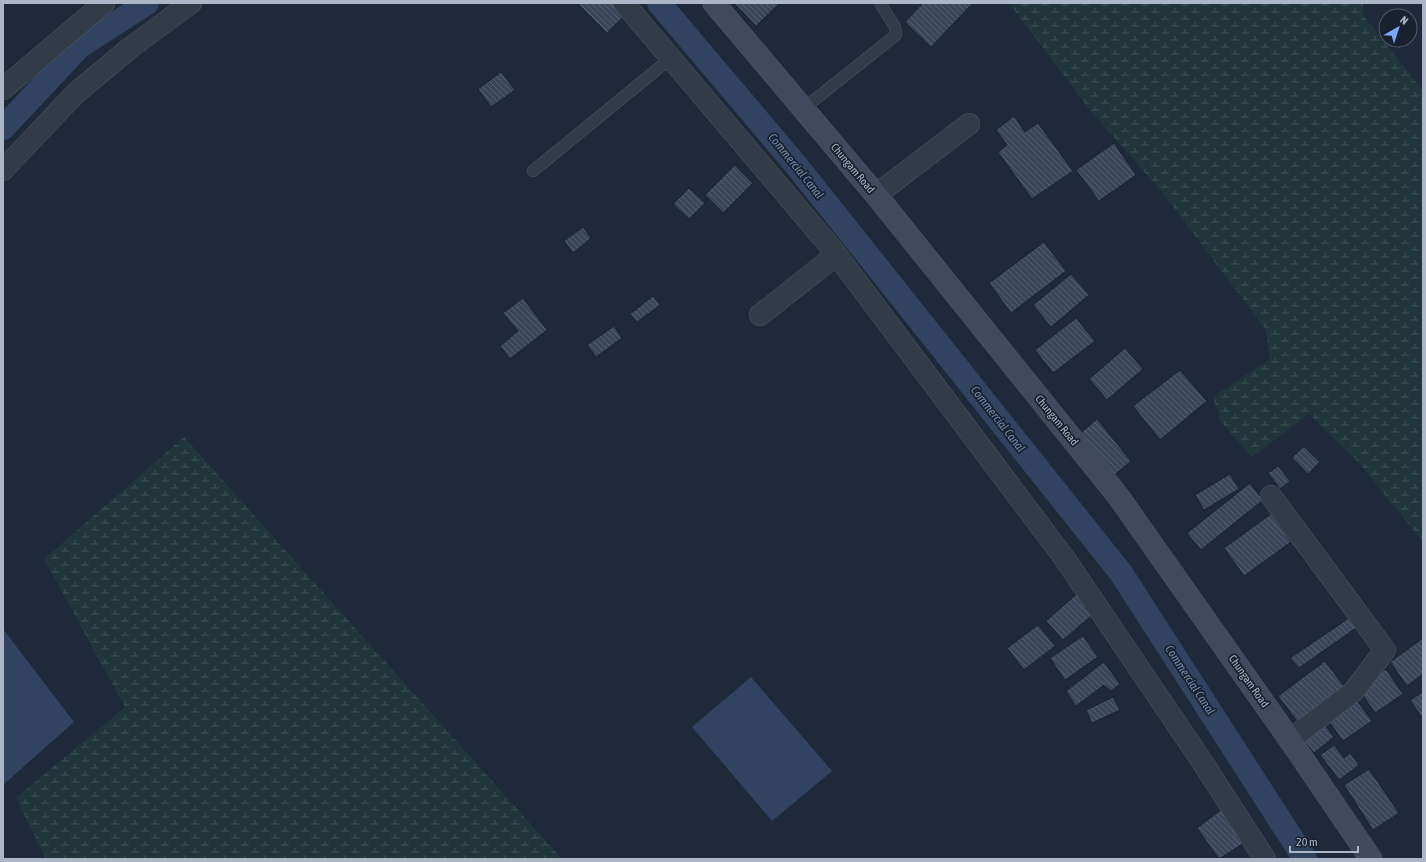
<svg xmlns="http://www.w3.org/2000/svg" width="1426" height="862" viewBox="0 0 1426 862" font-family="'Asap Condensed',sans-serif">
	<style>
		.wetland { fill: url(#wetland-marsh) }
		.water { fill: #324361 }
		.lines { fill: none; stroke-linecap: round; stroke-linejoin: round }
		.canal { stroke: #324361; stroke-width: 24 }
		.building { fill: url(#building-back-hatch); stroke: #1b2230 }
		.lane-casing { stroke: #4e5664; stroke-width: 12 }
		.street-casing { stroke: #4e5664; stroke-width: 22 }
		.secondary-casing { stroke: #4e5664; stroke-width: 23 }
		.lane { stroke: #333b49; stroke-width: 11 }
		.street { stroke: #333b49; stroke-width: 21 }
		.secondary { stroke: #414a5d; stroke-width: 22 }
		.labels { text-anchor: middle; stroke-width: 3.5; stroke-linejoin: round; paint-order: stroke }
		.street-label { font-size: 11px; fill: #adb6c6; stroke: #19202e }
		.water-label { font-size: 12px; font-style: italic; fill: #748ab0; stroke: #19202e }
	</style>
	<defs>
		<pattern id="wetland-marsh" width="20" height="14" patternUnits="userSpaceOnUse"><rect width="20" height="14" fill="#21363a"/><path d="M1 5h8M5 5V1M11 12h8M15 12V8" fill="none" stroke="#3f5155"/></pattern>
		<pattern id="building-back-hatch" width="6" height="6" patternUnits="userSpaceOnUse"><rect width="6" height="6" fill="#3b4759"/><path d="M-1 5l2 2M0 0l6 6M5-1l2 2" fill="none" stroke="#555f6f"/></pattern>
	</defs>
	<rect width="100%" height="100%" fill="#1f2939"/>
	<path class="wetland" d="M1009,3H1363V15L1423,91V542L1357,461L1309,414L1252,457L1221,422L1213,397L1270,359L1266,330L1162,192L1090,110Z
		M184,437L562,859H44L45,857L16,798L125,707L44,559Z"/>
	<path class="water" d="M3,629L74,722L3,785Z
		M751,677L832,771L772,821L692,727Z"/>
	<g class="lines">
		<path class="canal" d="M659,3L796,165L1121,573L1305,859
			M3,128L79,47L147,3"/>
	</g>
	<path class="building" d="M581,3H620L628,12L607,33L579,5Z
		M734,3H780L756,26Z
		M923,3H973L931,47L905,22Z
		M501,72L515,90L491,107L478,89Z
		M1014,116L1025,132L1038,123L1073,171L1032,199L998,152L1007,145L996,130Z
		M1114,143L1136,175L1099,201L1076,170Z
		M735,165L753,183L723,213L705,195Z
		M689,188L705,203L689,219L673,204Z
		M583,227L591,238L573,253L564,241Z
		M1044,242L1066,271L1011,313L989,283Z
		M1071,274L1089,295L1051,327L1033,305Z
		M653,296L660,305L637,322L630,314Z
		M523,298L547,330L510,359L500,346L518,331L503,313Z
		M1076,318L1095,341L1053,373L1035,350Z
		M614,326L622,338L596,357L587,345Z
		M1125,348L1143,369L1107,400L1089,379Z
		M1180,370L1207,401L1160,440L1133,406Z
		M1097,419L1131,461L1112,477L1078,435Z
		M1304,446L1320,462L1308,474L1292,458Z
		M1278,466L1290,481L1280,489L1268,473Z
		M1230,474L1239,489L1204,510L1195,495Z
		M1250,483L1263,500L1201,550L1187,533Z
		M1271,514L1291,542L1244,576L1224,548Z
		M1080,591L1097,611L1063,640L1046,621Z
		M1349,618L1356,628L1299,668L1290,658Z
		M1038,625L1055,646L1024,670L1007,648Z
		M1083,636L1098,657L1065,680L1050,658Z
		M1423,638V674L1407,686L1390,662Z
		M1325,661L1349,693L1302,728L1278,696Z
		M1104,662L1120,684L1111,691L1104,685L1076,706L1066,691Z
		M1386,669L1403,694L1375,713L1358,688Z
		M1423,692V719L1410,700Z
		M1113,697L1120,710L1092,723L1086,710Z
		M1355,698L1372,721L1343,741L1327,719Z
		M1323,722L1334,737L1314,753L1302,738Z
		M1334,745L1344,758L1350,753L1359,765L1339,780L1320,755Z
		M1369,769L1399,813L1373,830L1344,785Z
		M1221,810L1244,843L1219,859L1197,828Z"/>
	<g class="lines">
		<defs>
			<path id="lane" d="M803,109L896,35L895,27L880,3
				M533,171L671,58"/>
			<path id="street" d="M624,3L833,250L1065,559L1201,760L1265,859
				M3,89L104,3
				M3,170L76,93L130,48L191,3
				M876,195L969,124
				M760,315L836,255
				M1271,496L1385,650L1354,691L1290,740"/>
			<path id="secondary" d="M714,3L876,195L1118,496L1290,740L1371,859"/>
		</defs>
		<use href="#lane" class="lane-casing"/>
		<use href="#street" class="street-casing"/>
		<use href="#secondary" class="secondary-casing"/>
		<use href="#lane" class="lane"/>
		<use href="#street" class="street"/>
		<use href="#secondary" class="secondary"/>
	</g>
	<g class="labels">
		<g class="street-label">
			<text transform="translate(853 168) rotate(50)" y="4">Chungam Road</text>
			<text transform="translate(1057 420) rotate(51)" y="4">Chungam Road</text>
			<text transform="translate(1249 681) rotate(55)" y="4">Chungam Road</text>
		</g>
		<g class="water-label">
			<text transform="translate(796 166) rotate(51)" y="4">Commercial Canal</text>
			<text transform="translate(998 419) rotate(52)" y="4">Commercial Canal</text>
			<text transform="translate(1190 680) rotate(57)" y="4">Commercial Canal</text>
		</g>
	</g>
	<rect width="1426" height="862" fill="none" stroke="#adb6c6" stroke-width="8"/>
	<g transform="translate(1398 28) rotate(39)"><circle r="19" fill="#19202e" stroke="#545c6b"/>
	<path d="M0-3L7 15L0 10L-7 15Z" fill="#7ca7fd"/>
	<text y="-6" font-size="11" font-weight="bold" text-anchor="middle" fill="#adb6c6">N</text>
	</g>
	<path d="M1290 846v6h68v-6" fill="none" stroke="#adb6c6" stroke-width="2"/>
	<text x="1296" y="846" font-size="12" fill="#adb6c6" stroke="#19202e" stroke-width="3" paint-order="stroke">20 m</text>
</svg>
